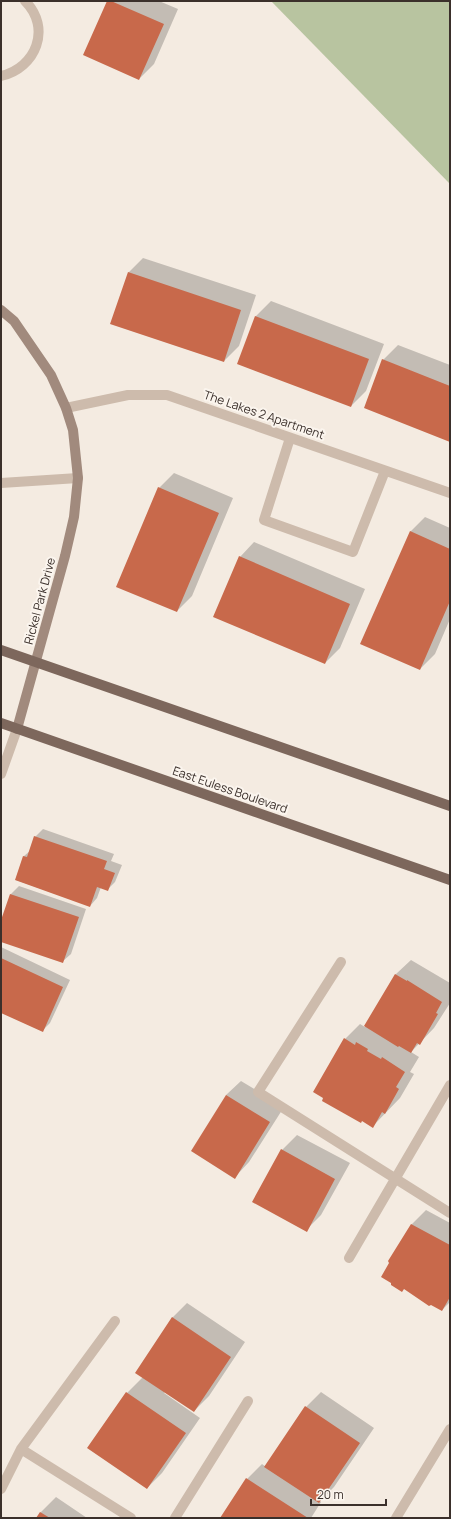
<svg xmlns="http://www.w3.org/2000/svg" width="451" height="1519" viewBox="0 0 451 1519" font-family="Manrope,sans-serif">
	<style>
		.green { fill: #b8c4a0 }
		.shadow { fill: #0003 }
		.building { fill: #c8694b }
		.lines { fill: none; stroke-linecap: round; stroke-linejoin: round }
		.lane { stroke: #cdbbac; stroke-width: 10 }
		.street { stroke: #cdbbac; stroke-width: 10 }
		.secondary { stroke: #a18a7d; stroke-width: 10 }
		.primary { stroke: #7d675c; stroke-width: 10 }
		.labels { text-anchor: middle; stroke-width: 4; stroke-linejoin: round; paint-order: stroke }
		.street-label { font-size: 12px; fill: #3b302b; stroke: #fbf5ee }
	</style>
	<rect width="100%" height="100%" fill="#f4ebe1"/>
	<path class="green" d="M271,1H450V184Z"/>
	<path class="shadow" d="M108,1H159L178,9L154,64L139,79Z
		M143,258L256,295L239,346L224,361L128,273Z
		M271,301L384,344L366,391L351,406L239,364L256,316Z
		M398,345L450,365V441L383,360Z
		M174,473L233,498L192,596L177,611L159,488Z
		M425,517L450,528V619L435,654L420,669L410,532Z
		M254,542L365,589L340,648L325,663L240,557Z
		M43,829L114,854L111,861L122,865L115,882L108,889L101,887L97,898L90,906L16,880L24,856L31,850L35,837Z
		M19,886L86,909L71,954L63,961L1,940V923L11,894Z
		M1,947L70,980L50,1023L42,1031L1,1012Z
		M411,960L450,983V1003L434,1028L411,1052L419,1057L410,1072L414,1074L400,1098L373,1126L345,1039L360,1024L365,1027L396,974Z
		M241,1081L284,1107L249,1162L235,1177L226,1095Z
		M297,1135L350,1163L321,1215L306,1230L282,1150Z
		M426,1210L450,1223V1302L442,1310L411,1225Z
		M187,1303L245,1342L209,1396L194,1411L165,1392L164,1393L200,1418L162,1473L147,1488L127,1393L143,1377L172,1318Z
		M321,1392L374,1428L334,1487L320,1501L321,1502L311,1518H221L247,1479L262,1464L266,1467L306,1407Z
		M56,1497L87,1518H37L41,1512Z"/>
	<path class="building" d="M107,1H111L164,24L139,80L83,55Z
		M128,272L241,310L224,362L110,324Z
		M255,316L369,359L351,407L237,364Z
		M382,359L450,386V442L364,408Z
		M158,487L219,513L177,612L116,587Z
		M410,531L450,549V601L420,670L360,644Z
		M239,556L350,604L325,664L213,617Z
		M34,836L107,861L104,869L115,873L108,891L97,887L90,907L15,880L23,856L27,857Z
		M10,894L79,917L63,963L1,942V920Z
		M1,958L63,987L43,1032L1,1013Z
		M395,974L407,981V980L442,1002L436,1013L438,1014L420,1045L417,1043L411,1053L399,1046L398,1047L364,1026Z
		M344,1038L355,1045L356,1042L368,1049L367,1051L381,1059L382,1057L405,1072L396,1087L399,1089L385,1114L382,1112L373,1128L362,1121L361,1123L322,1101L323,1098L313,1092Z
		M226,1095L270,1122L235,1179L191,1151Z
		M281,1149L335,1179L307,1232L252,1202Z
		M411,1224L450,1245V1297L442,1311L431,1305L429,1306L404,1289L402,1292L391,1285V1283L381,1277L389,1263L388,1261Z
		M172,1317L231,1357L194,1412L135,1373Z
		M126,1392L186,1433L147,1489L87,1448Z
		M305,1406L360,1443L319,1503L264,1467Z
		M246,1478L308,1518H220Z
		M40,1512L50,1518H36Z"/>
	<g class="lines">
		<path class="lane" d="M1,76C36,68 52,28 25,1
			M66,408L128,395H167L450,493
			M290,438L264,520L353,552L385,471
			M1,483L78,478
			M341,962L258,1092L450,1213
			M349,1258L450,1085
			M21,1449L131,1518
			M1,1489L21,1449L115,1321
			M175,1518L248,1401"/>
		<path class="street" d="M1,774L17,729
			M396,1518L450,1429"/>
		<path class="secondary" d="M1,310L14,321L51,375L66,408L73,430L78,478L74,517L65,556L17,729"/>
		<path class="primary" d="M1,650L450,806
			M1,723L450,880"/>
	</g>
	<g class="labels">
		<g class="street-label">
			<text transform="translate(264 415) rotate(19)" y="4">The Lakes 2 Apartment</text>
			<text transform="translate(40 601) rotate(-75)" y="4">Rickel Park Drive</text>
			<text transform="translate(230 790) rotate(19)" y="4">East Euless Boulevard</text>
		</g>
	</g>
	<rect width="451" height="1519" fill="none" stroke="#3b302b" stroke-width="4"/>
	<path d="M311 1499v6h75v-6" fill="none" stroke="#3b302b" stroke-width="2"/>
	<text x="317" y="1499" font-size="12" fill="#3b302b" stroke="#fbf5ee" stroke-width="3" paint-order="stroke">20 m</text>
</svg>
